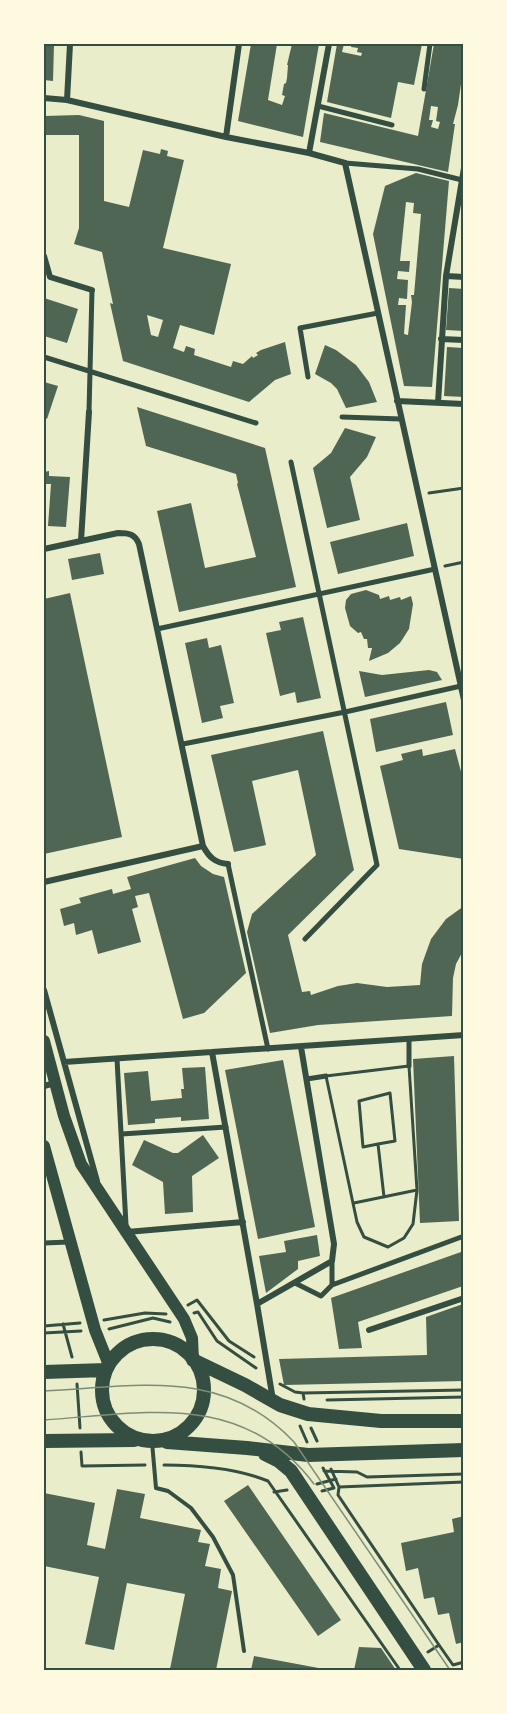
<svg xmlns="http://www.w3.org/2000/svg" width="507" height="1714" viewBox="0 0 507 1714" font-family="Signika,sans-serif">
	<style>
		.building { fill: #4f6655; fill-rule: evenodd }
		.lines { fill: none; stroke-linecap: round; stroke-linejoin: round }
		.path { stroke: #344e41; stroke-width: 3 }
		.service { stroke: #344e41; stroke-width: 4 }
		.pedestrian { stroke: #344e41; stroke-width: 5 }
		.minor { stroke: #344e41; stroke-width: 6 }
		.secondary { stroke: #344e41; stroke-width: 12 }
		.primary { stroke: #344e41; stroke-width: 14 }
		.tram { stroke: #7c8e77; stroke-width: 1.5 }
		.neatline { fill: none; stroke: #344e41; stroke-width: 2 }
	</style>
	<rect width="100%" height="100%" fill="#e9edc9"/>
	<path class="building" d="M44,44H54L53,81L44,80Z
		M251,44H277L268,100L282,105L285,96L282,95L284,84L286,83L287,78L288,65H287L292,44H319L303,137L238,121Z
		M337,44H344L342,52L361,56L362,53L357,52L358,48L351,47L352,44H422L414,85L398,82L391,118L327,102Z
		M434,44H464V63L458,105L453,124H455L448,172L320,142L324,113L418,136ZM431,106L438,107L436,121L440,122L438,129L431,127L433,120H429Z
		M79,115L104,121V201L129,207L143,150L160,154L161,149L168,151L167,156L184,160L163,248L231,264L214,335L180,325L173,348L184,352L186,346L195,349L194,355L231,367L233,361L243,364L252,356L253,358L258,355L256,353L261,350L285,342L291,374L275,380L249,402L123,361L110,303L113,304L102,252L74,244L79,228V135H44V116ZM147,315L163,320L158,337L151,335Z
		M416,173L449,181L432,387L404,386L373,234L385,186ZM406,202L414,203L413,213L421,214L414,295H411L412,302L408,335L404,334L406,305H398L399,298L407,299L408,280L397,279L398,271L409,272L410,261H400Z
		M449,288L464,289V331L446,330Z
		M44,298L78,309L67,343L44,336Z
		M325,345L336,350L356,365L369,382L377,402L346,408L337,389L331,383L315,374Z
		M447,347L464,348V397L444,396Z
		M44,382L58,386L47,419L44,417Z
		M137,407L265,448L296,587L179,612L157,511L191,503L205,568L256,557L237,484L238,483L236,474L146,446Z
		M345,428L376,437L367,457L350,477L360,520L327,528L313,468L331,453Z
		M49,471V476L70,477L66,527L48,526L51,484H44V472Z
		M407,523L414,556L338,574L330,542Z
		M100,553L104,574L72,580L68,559Z
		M366,590L379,595L380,599L389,596L390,600L400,597L401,600L411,596L413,604L409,629L400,643L388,653L369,661L372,648H368L367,639H364L361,632L358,633L350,626L345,608L346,600L351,594Z
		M70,593L122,837L44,854V599Z
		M303,617L321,698L297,703L295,692L280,696L266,633L281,630L279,622Z
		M207,638L209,648L221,645L234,703L220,706L223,718L202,723L185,643Z
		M429,670L437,672L442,680L365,697L359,671L382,675Z
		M446,702L453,735L376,752L370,719Z
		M323,731L354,870L288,935L302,992L310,991L311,995L338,986L357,983L387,987L420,985L422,964L431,939L446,919L464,906V949L456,964L453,978L452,1016L318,1025L270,1033L247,932L252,914L316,855L298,770L252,781L266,845L234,852L211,755Z
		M422,749L423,756L455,749L464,783V859L399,849L380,766L403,760L401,754Z
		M195,858L201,866L213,874L224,877L246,973L204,1013L183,1019L149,893L135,896L138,907L132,909L141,942L98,954L92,930L76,935L74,923L64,926L60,909L81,903L79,898L112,889L113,894L131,889L127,877Z
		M454,1056L459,1221L420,1223L413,1059Z
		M283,1060L315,1227L258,1239L225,1070Z
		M205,1067L209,1119L181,1121V1117L155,1119V1123L128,1125L124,1073L148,1071L151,1101L182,1098L181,1089H184L182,1068Z
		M203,1135L219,1158L192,1176L193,1212L165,1214L163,1182L132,1165L144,1140L173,1153H178Z
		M317,1235L320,1256L298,1261V1269L266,1293L259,1256L286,1252L284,1241Z
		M461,1252L463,1286L358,1322L362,1348L339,1349L331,1298Z
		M463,1304L464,1381L284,1385L279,1359L427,1355L426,1317Z
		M248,1485L341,1620L318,1636L224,1501Z
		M117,1489L145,1494L140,1518L201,1530L198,1542L210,1544L205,1566L221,1569L218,1588L232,1591L216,1670L170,1669L185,1594L127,1583L114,1650L85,1644L99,1577L44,1566V1493L95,1503L87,1545L105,1549Z
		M464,1516V1642L456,1644L449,1613L438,1615L434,1597L424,1599L418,1568L406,1571L401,1543L454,1532L452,1519Z
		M359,1647L381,1648L396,1670H354Z
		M254,1656L324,1669V1670H251Z"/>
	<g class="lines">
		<path class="path" d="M429,493L464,488
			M445,566L464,562
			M409,1066L417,1190L413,1224L404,1238L388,1247L364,1237L357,1222L326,1076Z
			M378,1144L395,1141L390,1093L359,1101L363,1147L378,1144L384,1197
			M354,1203L417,1190
			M188,1305L197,1300L229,1341L254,1357
			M194,1313L198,1312L217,1341L256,1368
			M104,1320L145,1313L166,1314
			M63,1324L72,1357
			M44,1326L80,1323
			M109,1329L153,1318L170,1322
			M44,1333L81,1331
			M77,1384L80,1428
			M280,1384L295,1392L303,1393
			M304,1399L303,1393L464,1390
			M327,1400L464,1397
			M300,1426L307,1442
			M311,1428L317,1441
			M81,1452L82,1466L145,1465
			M164,1465C198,1465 236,1468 268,1481L400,1670
			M331,1469L339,1487L338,1495L439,1645L453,1665L464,1662
			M324,1471L357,1472L367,1477L464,1474
			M317,1484L336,1479
			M339,1487L464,1482
			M322,1491L334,1488L323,1468
			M274,1492L287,1490
			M428,1652L439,1645
			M462,1670H464"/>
		<path class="service" d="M152,1442L156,1488L168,1491L191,1508L213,1537L233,1575L244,1651"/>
		<path class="pedestrian" d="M424,89L430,44
			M318,106L392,125
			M345,163L418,169L462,180
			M44,357L256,423
			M308,377L300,328L378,313
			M89,412L92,290
			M342,417L401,419
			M291,462L377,865L305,939
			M157,629L435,569
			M183,744L345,712L461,686
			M228,864L268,1049
			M409,1039V1066
			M117,1059L126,1225
			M307,1079L326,1076
			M122,1134L226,1127
			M44,1243L69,1242
			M332,1261V1285L464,1236
			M295,1283L321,1296L332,1285"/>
		<path class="minor" d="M44,98L67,100L226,137L309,153L345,163L464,700
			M67,100L70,44
			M226,137L239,44
			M309,153L329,44
			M44,256L50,277L92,290
			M446,276L464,277
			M441,339L464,340
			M397,401L464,404
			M438,403L446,276L464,168
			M81,541L89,412
			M44,549L118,533C129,533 135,534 139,544L203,846L44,882
			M203,846C209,857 215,863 228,864
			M44,990L97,1181
			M212,1052L257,1304L273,1400
			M64,1062L464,1035
			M44,1086L55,1083
			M127,1232L243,1222
			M257,1304L332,1261L334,1244L301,1047
			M369,1330L464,1298"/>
		<path class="secondary" d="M44,1041L64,1116L81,1164L184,1319L192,1338L193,1360
			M44,1146L95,1330L109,1365"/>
		<path class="primary" d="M102 1390a51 51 0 1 1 102 0a51 51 0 1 1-102 0Z
			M193,1360L245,1385L280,1405L308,1414L381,1421H464
			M44,1372L106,1370
			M44,1441L134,1440
			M167,1442L247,1448L308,1455L464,1450
			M265,1454L279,1461L291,1471L424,1670"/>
		<path class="tram" d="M44,1391C137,1387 222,1366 294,1442L450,1670
			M44,1420C146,1413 243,1390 314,1484"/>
	</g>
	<rect width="507" height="1714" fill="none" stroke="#fefae0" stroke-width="90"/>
	<rect x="45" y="45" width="417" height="1624" class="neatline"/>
</svg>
